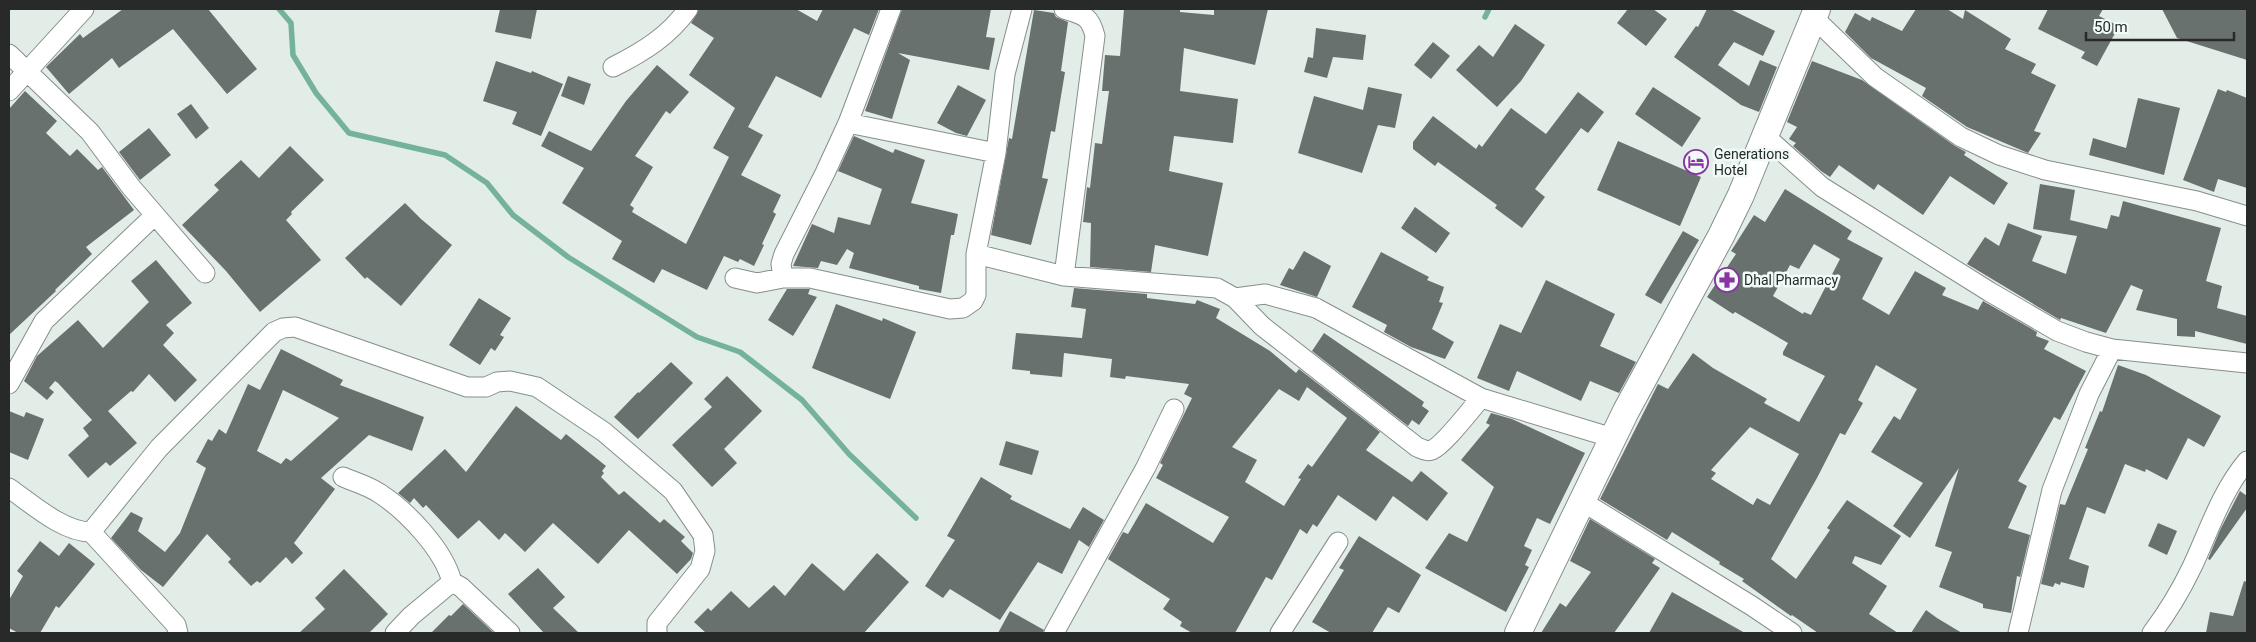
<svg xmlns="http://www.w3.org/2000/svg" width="2256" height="642" viewBox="0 0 2256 642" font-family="Roboto,sans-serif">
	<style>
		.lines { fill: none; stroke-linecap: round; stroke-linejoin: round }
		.stream { stroke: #74b299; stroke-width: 5.5 }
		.building { fill: #68716d; fill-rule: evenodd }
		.street-casing { stroke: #858e8a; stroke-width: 21 }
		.secondary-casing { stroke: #858e8a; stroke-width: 28 }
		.street { stroke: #fff; stroke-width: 19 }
		.secondary { stroke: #fff; stroke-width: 26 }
		.labels { text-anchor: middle; stroke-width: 5; stroke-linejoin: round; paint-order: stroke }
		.poi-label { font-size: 14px; fill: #272a29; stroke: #f0faf6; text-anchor: start }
	</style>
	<rect width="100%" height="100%" fill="#e3ede8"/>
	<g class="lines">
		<path class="stream" d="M279,9L291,23L293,55L316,93L349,133L445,155L487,183L513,215L568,257L697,337L740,352L802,400L849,454L916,518
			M1485,17L1489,9"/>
	</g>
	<path class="building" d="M123,9H208L257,69L227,94L173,29L119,68L112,58L69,94L46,67L80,34L83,38Z
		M500,9H537L531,39L495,32Z
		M699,9H796L817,21L823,9H879L869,35L854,28L821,98L776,76L748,127L763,135L741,175L781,195L773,212L776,214L762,244L764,245L754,266L740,259L738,262L724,256L707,290L662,269L654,283L612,259L622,241L562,203L584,168L541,146L549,131L591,151L626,101L657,65L689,92L670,114L666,111L635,156L653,167L630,205L634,208L632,212L686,244L729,157L713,148L735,108L689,75L714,38L691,23Z
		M902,9H991L986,37L995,38L989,70L898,53L910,60L892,119L865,111Z
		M1124,9H1180V12L1214,15V9H1268L1255,65L1184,48L1180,91L1238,99L1233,143L1174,136L1169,171L1223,183L1208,256L1155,245L1151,272L1090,267L1091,223L1083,222L1087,187L1090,188L1095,143L1102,144L1109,91H1102L1105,55L1120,56Z
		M1628,9H1653L1667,19L1646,46L1617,23Z
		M1707,9H1730L1775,31L1763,56L1734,42L1718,65L1749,86L1760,60L1777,67L1759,112L1741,105L1674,57L1696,26L1698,27Z
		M1916,9H1947L1963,19L1965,10L2011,39L2005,49L2036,64L2031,73L2056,85L2034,131L2041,133L2028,153L1967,127L1922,96L1926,88L1871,58L1845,32L1855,13L1870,21L1872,17L1902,31Z
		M2048,9H2103L2099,16L2119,26L2097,66L2081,58L2085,52L2038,29Z
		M2162,9H2247V60L2177,38Z
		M1034,10L1054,13L1056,17L1068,22L1061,71L1065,72L1055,132L1051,131L1042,178L1048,179L1031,245L991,235L1009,138L1012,139Z
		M1515,24L1545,45L1521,81L1497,107L1456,70L1479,45L1493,57Z
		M1316,28L1366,35L1363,60L1333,57L1327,78L1304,72L1308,57L1313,58Z
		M1433,42L1450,56L1431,79L1414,65Z
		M496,61L531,73L532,71L563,84L541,136L512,124L517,112L483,101Z
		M1812,61L1862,80L1955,146L1966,152L1964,155L2008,183L1994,205L1950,176L1923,215L1878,184L1874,190L1839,165L1830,177L1821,171L1793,146L1796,143L1789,139L1797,127L1787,122Z
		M568,76L591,84L584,105L561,96Z
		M958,85L986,100L967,136L956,133L937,123Z
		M1368,87L1402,94L1395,128L1378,125L1362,173L1298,153L1314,96L1363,110Z
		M1653,87L1701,118L1682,147L1635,114Z
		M2218,89L2226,92L2227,90L2247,98V188L2218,179L2214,192L2183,180Z
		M25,91L57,121L46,133L70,156L77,149L98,170L102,167L134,210L86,247L92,254L55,290L56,291L9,335V109Z
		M1578,92L1604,112L1588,133L1581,128L1535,189L1545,197L1522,228L1495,208L1497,205L1438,162L1435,166L1413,149V142L1433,116L1476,149L1479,144L1482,147L1511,108L1546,134Z
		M2138,98L2180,108L2164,175L2089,155L2093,138L2126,148Z
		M191,104L209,128L196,139L177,114Z
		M149,128L171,155L140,180L119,152Z
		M854,136L893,153L895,149L925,160L911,203L958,214L954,235H951L941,293L919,289V286L849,268L854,253L847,249L837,265L821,261L818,268L793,266L812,224L834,233L838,217L870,225L882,189L838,171Z
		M1618,141L1701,177L1680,226L1597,190Z
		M290,146L324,180L291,212L292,214L286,220L321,260L260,312L226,271L182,225L219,190L214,185L241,160L259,178Z
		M2040,184L2075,190L2070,220L2107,229L2111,215L2119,217L2123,201L2221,228L2206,281L2222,286L2217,308L2247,316V344L2195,331V337L2177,336V319L2136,310L2143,290L2131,285L2106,333L2061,318L2060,320L1967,264L1985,237L1999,246L2008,223L2042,236L2032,261L2066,274L2077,236L2033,229Z
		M1785,189L1852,231L1847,239L1883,258L1862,299L1889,315L1915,271L1946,288L1942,295L1978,310L1983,301L2037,332L2036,336L2049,341L2044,349L2086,371L2060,420L2054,417L2018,481L2027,486L2008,528L2030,535L2020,577L2017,576L2011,613L1983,608V604L1939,587L1952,552L1935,546L1959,468L1910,538L1893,526L1923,483L1871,452L1894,416L1900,420L1917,389L1876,365L1858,400L1863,403L1845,435L1840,433L1817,478L1771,559L1796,579L1830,530L1827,528L1847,500L1901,536L1881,565L1855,556L1852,563L1887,586L1869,614L1898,633H1818L1792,615L1791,616L1742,581L1744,579L1719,564L1720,562L1672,532L1667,540L1600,499L1658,384L1668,389L1693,353L1713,368L1767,399L1764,403L1799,422L1825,376L1783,355V352L1788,343L1735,312L1733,314L1707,297L1736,254L1731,251L1754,215L1765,222ZM1814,244L1840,259L1811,315L1804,312L1803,314L1773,296L1790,265L1799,269ZM1750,427L1799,454L1770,505L1757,498L1753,505L1711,479L1716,473L1711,470Z
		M405,203L421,219L452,245L401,306L367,277L365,279L345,258Z
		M1415,207L1450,233L1436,253L1401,228Z
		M1683,231L1699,240L1661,304L1645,295Z
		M1304,251L1331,266L1317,297L1280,285L1289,268L1293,270Z
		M1381,252L1429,277L1427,280L1444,287L1439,302L1443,303L1432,329L1454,342L1445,359L1411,347L1384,332L1387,325L1352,307Z
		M156,260L192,303L166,325L174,333L163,345L197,380L175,402L149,374L133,392L131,391L108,411L137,443L110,466L106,462L88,478L68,455L89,436L83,428L92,420L58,383L55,381L49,388L54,392L47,400L24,381L37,356L78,320L103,348L149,302L131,281Z
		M1546,280L1615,314L1600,346L1636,362L1619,393L1590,381L1581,401L1517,371L1509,391L1477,378L1500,324L1521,333Z
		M1074,288L1147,294V298L1195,304L1197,300L1220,309L1216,318L1270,351L1296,373L1299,369L1380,432L1366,450L1412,482L1421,471L1448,493L1427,521L1393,496L1376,521L1338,495L1317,527L1313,524L1307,534L1300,529L1272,580L1266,577L1235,633H1192L1180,626L1182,622L1163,609L1170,599L1108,559L1123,532L1128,534L1146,503L1213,543L1229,517L1156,478L1163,465L1160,463L1192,398L1184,394L1189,384L1126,376L1125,379L1110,377L1112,359L1064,353L1062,377L1030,374V371L1012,369L1016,333L1082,338L1086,309L1071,307ZM1307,387L1347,418L1312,467L1308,464L1298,478L1301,479L1284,506L1245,482L1257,460L1232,447L1279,389L1299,401Z
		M787,289H810L808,294L817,297L793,336L768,320Z
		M479,298L511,318L500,335L504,337L495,351L491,348L480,365L449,345Z
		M836,304L882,321L883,318L916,332L890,399L812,368Z
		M1324,333L1424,402L1422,406L1429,411L1419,425L1412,420L1408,426L1312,351Z
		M281,349L343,380L340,385L424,417L412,451L369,435L321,478L335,489L294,543L303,553L292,564L286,557L260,583L257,581L251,586L228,562L231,559L207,534L163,587L141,570L111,538L131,512L143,518L138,531L165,552L180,533L206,468L196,462L208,439L212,441L219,429L226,434L248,384L260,390ZM283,390L339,418L291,461L286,458L281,464L257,451Z
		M671,362L693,383L638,439L614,417L638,392L639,393Z
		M2118,365L2146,375L2221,416L2204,447L2188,438L2167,480L2146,469L2145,472L2125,464L2105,514L2087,507L2069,559L2089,566L2084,588L2061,582L2060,585L2055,583L2053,587L2041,584L2060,504L2065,505L2088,449L2085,448L2100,411L2102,412Z
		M727,376L762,411L724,449L737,463L712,487L672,445L712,407L704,399Z
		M516,406L561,440L566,434L606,466L602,471L604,473L601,477L619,495L624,491L660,523L664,519L685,537L681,541L693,553L691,559L677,574L629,530L598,564L553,523L525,552L505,533L499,540L479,520L458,539L426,505L423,508L414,498L410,503L398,493L445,449L466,472Z
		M9,411L24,417L26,412L44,419L28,460L9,452Z
		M1491,413L1512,419L1585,453L1550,524L1537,518L1524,546L1532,550L1525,565L1529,567L1506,612L1425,568L1449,533L1467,542L1494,487L1461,460L1490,425L1486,423Z
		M1006,441L1039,451L1032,475L999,465Z
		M981,477L1012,496L1010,499L1070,529L1083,507L1104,520L1089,547L1079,540L1062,574L1038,562L1000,620L950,589L943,598L925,586L955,540L947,536Z
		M2240,491L2247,496V508L2210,560L2208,559L2220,530Z
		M1590,519L1655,559L1652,563L1660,568L1614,633H1541L1560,603L1566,607L1591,572L1570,561Z
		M2158,523L2177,531L2167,555L2148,546Z
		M1359,536L1421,575L1399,613L1388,607L1372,633H1331L1312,622L1344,570L1339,568Z
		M40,541L59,556L69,543L95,564L59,608L56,606L40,633H18L9,628V600L23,576L17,571Z
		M877,553L909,582L864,633H706L694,622L708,608L711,611L731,591L749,608L774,585L785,596L812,563L844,591Z
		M538,568L565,597L553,608L579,633H544L508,594Z
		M344,569L388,614L369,633H299L325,609L315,598Z
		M2244,581L2247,582V633H2206L2210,612L2233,616Z
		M1672,592L1745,633H1649Z
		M463,604L494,633H431L449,615L451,616Z
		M1926,610L1937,618L1962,633H1911Z
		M1010,611L1044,630L1043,633H998Z"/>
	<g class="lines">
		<defs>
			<path id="street" d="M1064,9C1083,15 1090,15 1095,36L1064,276
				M1814,18L1875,77L1961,137L1999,155L2045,170L2197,201L2247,216
				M9,54L90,132L131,187L205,273
				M613,67C643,52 669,36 688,9
				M9,91L84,9
				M848,123L996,153
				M1765,136L1822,187L1990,292L2057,331L2086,342L2112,349L2247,363
				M976,254L1064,276L1217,288L1235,298L1265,294L1316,308L1481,398L1613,438
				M735,278L757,283L783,278H810L950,309L963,308L973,301L976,295V254L996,153L1005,74L1022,9
				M783,278L781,264L784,254L825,173L848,123L891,9
				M1235,298L1262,326L1417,447C1422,449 1427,452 1432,450C1444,445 1471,409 1481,398
				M9,384L44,321L155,215
				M343,477C355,482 369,486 379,493C407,511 444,550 452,582L461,587L510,633
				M9,488C32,504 63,532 91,532L159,448L274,332L283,328L295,327L467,387H486L497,382L510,381L537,387L604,432L673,491L703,535L705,551L700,569L657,623V633
				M1583,502L1752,606L1792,633
				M91,532L176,625L178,633
				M395,633L411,616L452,582
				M1054,633L1146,467L1174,409
				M1280,633L1338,542
				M2018,633L2052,490L2089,394L2112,349
				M2152,633C2167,613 2181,590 2192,567C2209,531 2221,492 2247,461"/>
			<path id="secondary" d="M1518,633L1626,411L1721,236L1741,195L1817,9"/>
		</defs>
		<use href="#street" class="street-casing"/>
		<use href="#secondary" class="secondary-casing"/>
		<use href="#street" class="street"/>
		<use href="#secondary" class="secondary"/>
	</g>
	<defs>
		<symbol id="hotel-ring" viewBox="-11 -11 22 22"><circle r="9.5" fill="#f0faf6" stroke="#8834a3" stroke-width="1.5"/><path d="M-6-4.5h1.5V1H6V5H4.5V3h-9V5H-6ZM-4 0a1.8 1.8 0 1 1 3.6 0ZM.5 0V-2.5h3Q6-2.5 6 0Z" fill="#8834a3"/></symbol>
		<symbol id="pharmacy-ring" viewBox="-11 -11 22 22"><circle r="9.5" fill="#f0faf6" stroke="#8834a3" stroke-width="1.5"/><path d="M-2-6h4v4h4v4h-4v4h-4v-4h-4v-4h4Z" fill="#8834a3"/></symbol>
	</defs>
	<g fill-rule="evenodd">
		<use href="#hotel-ring" x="1682" y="148" width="28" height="28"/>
		<use href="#pharmacy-ring" x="1713" y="266" width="28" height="28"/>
	</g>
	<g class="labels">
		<g class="poi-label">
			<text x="1714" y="159">Generations<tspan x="1714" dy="16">Hotel</tspan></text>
			<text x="1744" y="285">Dhal Pharmacy</text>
		</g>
	</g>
	<rect width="2256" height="642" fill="none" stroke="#272a29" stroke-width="20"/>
	<path d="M2086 32v8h148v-8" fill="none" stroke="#272a29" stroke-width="2.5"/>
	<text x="2094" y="32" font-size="15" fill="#272a29" stroke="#f0faf6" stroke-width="4" paint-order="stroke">50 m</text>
</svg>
